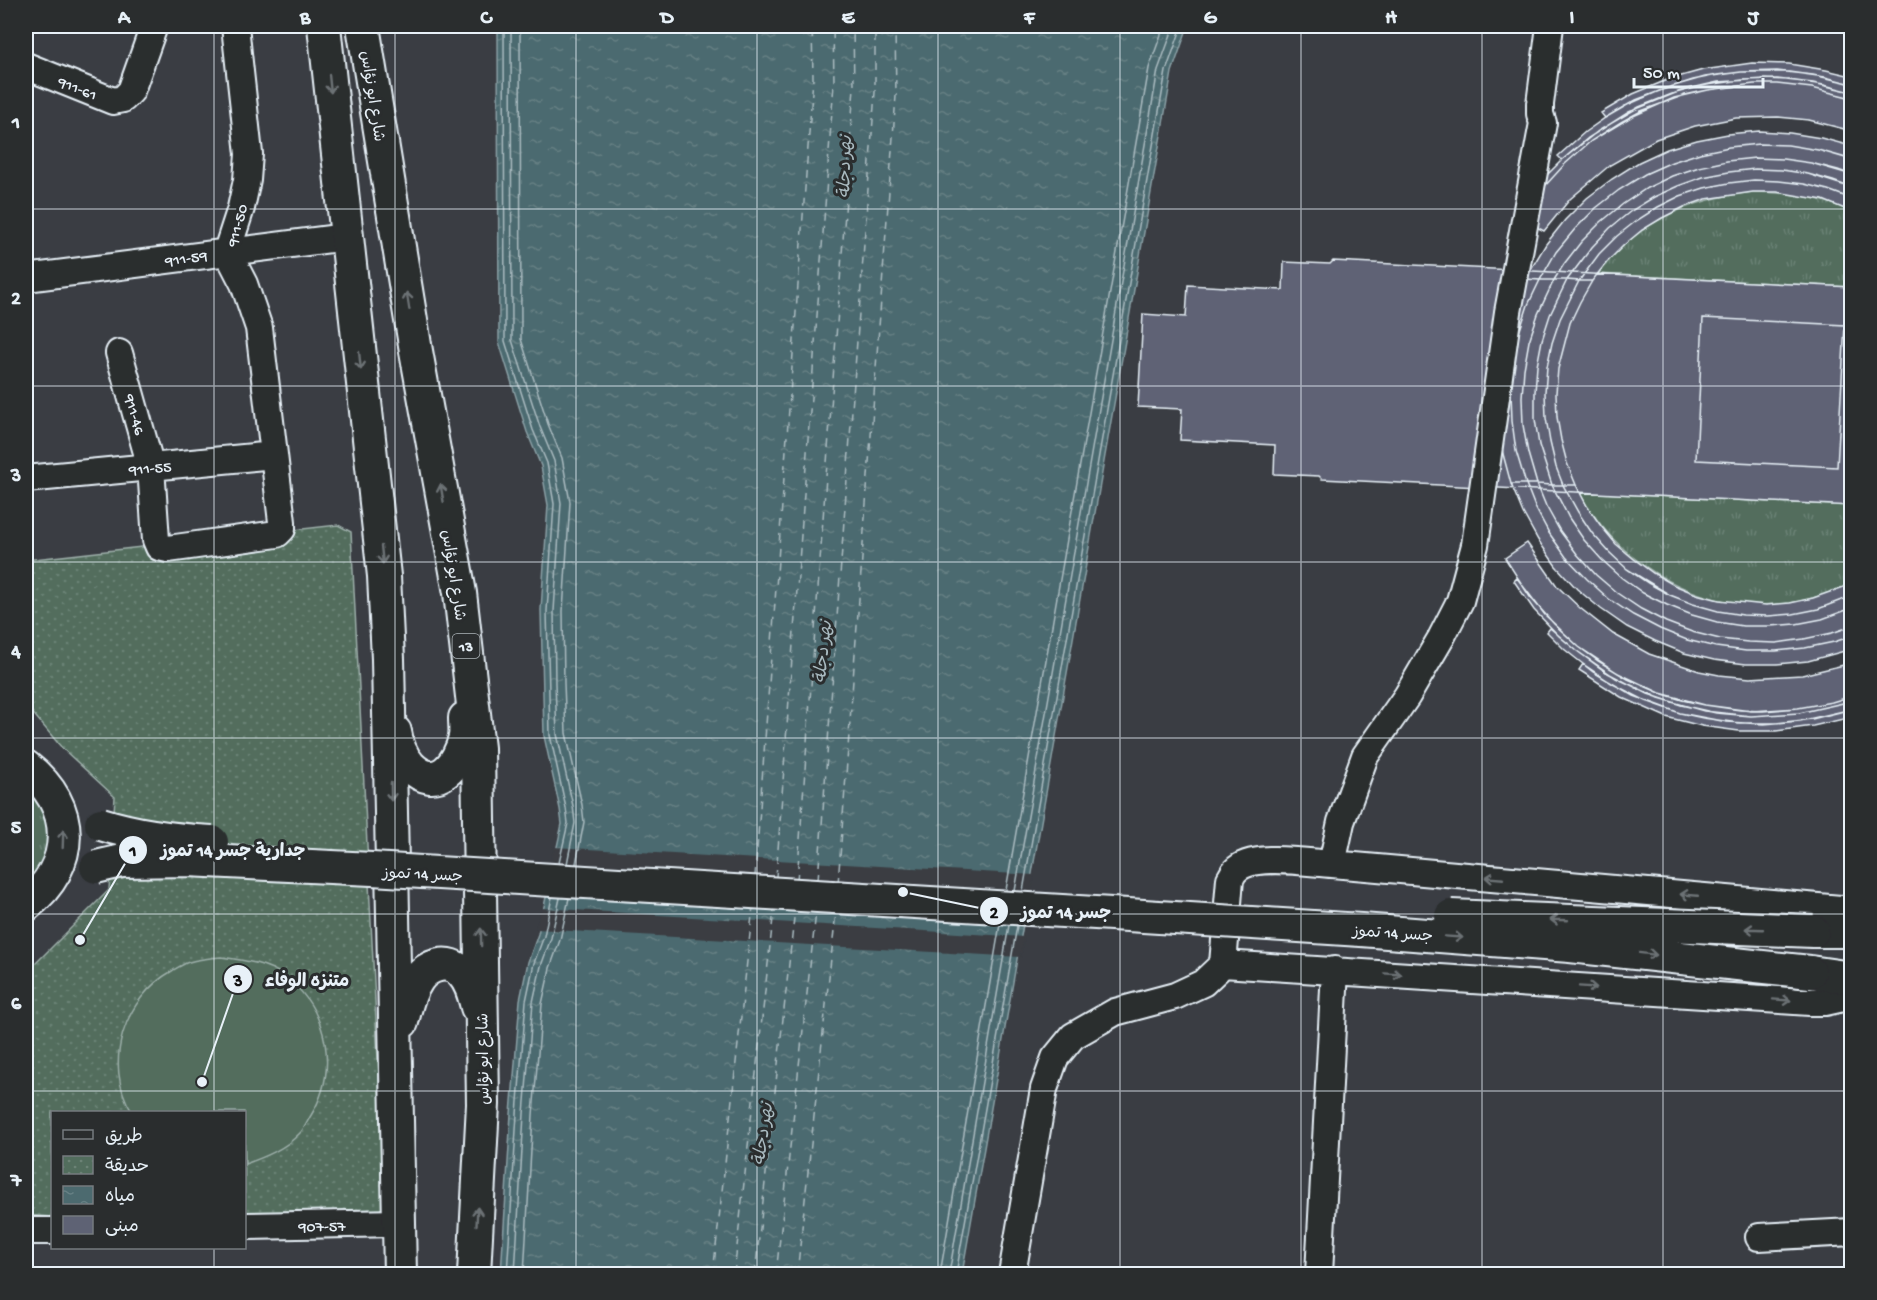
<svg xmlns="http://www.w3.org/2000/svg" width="1877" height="1300" viewBox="0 0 1877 1300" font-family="'Gochi Hand','Playpen Sans Arabic',sans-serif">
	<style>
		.grass { fill: url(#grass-tufts); stroke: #9dafaa; stroke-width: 1.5 }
		.park { fill: url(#park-dots); stroke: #9dafaa; stroke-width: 1.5 }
		.garden { fill: #526d5d; stroke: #9dafaa; stroke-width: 1.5 }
		.water { fill: url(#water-ripples); stroke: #8aa0a6; stroke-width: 1.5 }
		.pier { fill: #3a3d43 }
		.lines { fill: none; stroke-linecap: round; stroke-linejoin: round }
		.shore { stroke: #aabbc1; stroke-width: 1.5 }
		.ferry { stroke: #aabbc1; stroke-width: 1.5; stroke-dasharray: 8 6; stroke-linecap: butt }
		.building { fill: #5e6274; stroke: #e8f1f8; stroke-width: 1.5 }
		.minor-casing { stroke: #e8f1f8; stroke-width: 30 }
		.major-casing { stroke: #e8f1f8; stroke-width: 36 }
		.minor { stroke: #2a2d2e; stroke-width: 26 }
		.major { stroke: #2a2d2e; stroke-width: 32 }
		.major-bridge-casing { stroke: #e8f1f8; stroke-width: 36; stroke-linecap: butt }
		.major-bridge { stroke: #2a2d2e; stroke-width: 32 }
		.oneway { stroke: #6c7275 }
		.grid { fill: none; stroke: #e8f1f8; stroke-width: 1.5; stroke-opacity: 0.55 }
		.labels { text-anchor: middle; stroke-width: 6; stroke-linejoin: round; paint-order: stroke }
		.shield { fill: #2a2d2e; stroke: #afb6bb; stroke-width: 1.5 }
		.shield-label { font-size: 15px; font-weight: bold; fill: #e8f1f8 }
		.street-label { font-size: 16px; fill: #e8f1f8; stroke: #2a2d2e }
		.water-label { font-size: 18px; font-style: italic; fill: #aabbc1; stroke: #2a2d2e }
		.leader { fill: none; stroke: #e8f1f8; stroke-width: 2 }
		.callout-dot { fill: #e8f1f8; stroke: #2a2d2e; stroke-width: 2 }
		.mark-label { font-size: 18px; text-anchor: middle; font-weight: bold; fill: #111 }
		.callout-label { font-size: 18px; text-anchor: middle; font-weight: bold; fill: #e8f1f8; stroke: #2a2d2e; stroke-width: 6; stroke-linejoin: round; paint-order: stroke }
		.neatline { fill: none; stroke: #e8f1f8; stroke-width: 2 }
		.grid-label { font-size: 20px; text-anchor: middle; font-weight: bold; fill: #e8f1f8 }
	</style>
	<defs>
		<pattern id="grass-tufts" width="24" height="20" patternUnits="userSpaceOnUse" patternTransform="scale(1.5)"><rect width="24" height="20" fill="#526d5d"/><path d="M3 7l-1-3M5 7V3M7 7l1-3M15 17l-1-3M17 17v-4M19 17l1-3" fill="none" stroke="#6b8275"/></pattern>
		<pattern id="park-dots" width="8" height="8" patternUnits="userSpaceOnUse" patternTransform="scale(1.5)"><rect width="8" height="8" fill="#526d5d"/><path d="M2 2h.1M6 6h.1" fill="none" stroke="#6b8275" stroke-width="1.8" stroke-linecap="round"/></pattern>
		<pattern id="water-ripples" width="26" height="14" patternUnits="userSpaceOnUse" patternTransform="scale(1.5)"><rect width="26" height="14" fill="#4c6a6f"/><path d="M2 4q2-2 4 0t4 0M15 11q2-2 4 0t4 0" fill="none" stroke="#668084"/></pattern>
	</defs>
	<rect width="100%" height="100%" fill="#3a3d43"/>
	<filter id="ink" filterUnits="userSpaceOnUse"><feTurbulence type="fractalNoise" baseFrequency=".0167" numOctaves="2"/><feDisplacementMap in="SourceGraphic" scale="12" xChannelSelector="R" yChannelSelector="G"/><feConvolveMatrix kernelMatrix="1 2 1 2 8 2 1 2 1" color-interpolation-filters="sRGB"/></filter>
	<g filter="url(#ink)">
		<path class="grass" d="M1753,192C1787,192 1821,196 1851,212V287L1598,274C1637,222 1689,199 1753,192Z
			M1579,492L1851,506V584C1831,592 1811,600 1790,603C1703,614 1621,568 1579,492Z
			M26,784L48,815L50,850L26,891Z"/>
		<path class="park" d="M338,525L351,532L386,1216L245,1220L244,1112H52V1217L26,1215V973L109,890L115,797L62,748L26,705V560Z"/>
		<path class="garden" d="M221,957C243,960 267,963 286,977C329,1012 339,1071 310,1117C307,1122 304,1129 300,1133C285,1149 265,1157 245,1164L244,1112H132C102,1064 124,998 172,971C177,968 183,964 189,962C199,959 210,958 221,957Z"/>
		<path class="water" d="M498,26H1188L1172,72L962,1274H501L511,1114L520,1000L528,962L538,934L562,824L560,809L544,736L541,610L548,505L541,466L527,432L499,342Z"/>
		<path class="pier" d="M554,847L1034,875L1026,925L543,896Z
			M541,908L1024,937L1020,957L536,929Z"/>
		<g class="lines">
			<path class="shore" d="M504,26L505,341L533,430L547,463L554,504L547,611L550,735L566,808L568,823L559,863
				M511,26L512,340L540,427L554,461L561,503L554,611L555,683L557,734L573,806L575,823L567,864
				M520,26L521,339L548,424L562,458L570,502L563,611L564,683L566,733L582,805L584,822L576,864
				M1006,890L1149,68L1164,26
				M1015,891L1158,70L1174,26
				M1023,891L1166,71L1182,26
				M507,1274L517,1114L526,1001L534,963L544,936L552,897
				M515,1274L524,1114L533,1002L541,966L551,938L560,898
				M524,1274L533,1115L542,1004L550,968L560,940L569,898
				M940,1274L1000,924
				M949,1274L1009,925
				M956,1274L1017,926"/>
			<path class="ferry" d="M755,877L813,78L812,26
				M776,877L834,83L833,26
				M818,880L875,92V26
				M797,881L854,87L853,26
				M838,884L896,96L895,26
				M713,1274L753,906
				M734,1274L774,909
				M755,1274L795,909
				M776,1274L816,912
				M797,1274L836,912"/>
		</g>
		<path class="building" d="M1752,63L1789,64L1826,70L1852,76V84L1825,77L1789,72H1741L1705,77L1670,87L1636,100L1605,118L1601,113L1633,94L1667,80L1703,70Z
			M1777,71L1813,75L1849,83L1852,84V92L1813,83L1777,79L1742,80L1707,85L1672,94L1639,107L1598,131L1562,160L1558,156L1585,132L1605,118L1625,106L1659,91L1693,80L1717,75L1741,72Z
			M1765,79L1789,80L1824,85L1852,92V98L1812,88L1777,84H1754L1708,90L1674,98L1631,117L1591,141L1565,164L1534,198L1545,177L1562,160L1588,138L1629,112L1683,90L1718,82Z
			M1754,84H1777L1812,88L1852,98V131L1809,120L1778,117L1736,118L1695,126L1656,139L1610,165L1570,199L1544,231L1520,218L1534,198L1565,164L1591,141L1621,122L1641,111L1685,95L1708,90Z
			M1759,131L1790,133L1821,138L1851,146L1852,160L1818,150L1788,145L1759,144L1729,147L1700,153L1672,162L1645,174L1619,190L1596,208L1575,229L1556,252L1540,280L1525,279L1546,244L1565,220L1587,198L1612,179L1639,162L1667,149L1697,140L1728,134Z
			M1759,144L1788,145L1818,150L1846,158L1852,160V175L1811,163L1783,159L1755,158L1727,161L1699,167L1672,176L1647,188L1623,204L1601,222L1581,242L1564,264L1554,280H1540L1556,252L1575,229L1596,208L1619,190L1645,174L1672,162L1700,153L1729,147Z
			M1755,158L1783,159L1811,163L1838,170L1852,175V188L1808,174L1782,170L1755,169L1729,172L1703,177L1678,186L1654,197L1631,211L1610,228L1592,247L1567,280H1554L1564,264L1581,242L1601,222L1623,204L1647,188L1672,176L1699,167L1727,161Z
			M1755,169L1782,170L1808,174L1833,181L1852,188V199L1828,190L1804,184L1779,181L1754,180L1729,183L1704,188L1680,196L1658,207L1636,221L1617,236L1599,254L1579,281L1567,280L1592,247L1610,228L1631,211L1654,197L1678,186L1703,177L1729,172Z
			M1754,180L1779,181L1804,184L1828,190L1852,199V212L1823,200L1777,192H1753L1706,199L1684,207L1662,218L1642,230L1624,245L1607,262L1592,281H1579L1599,254L1617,236L1636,221L1658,207L1680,196L1704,188L1729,183Z
			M1333,261L1852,287V506L1322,479L1319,476L1274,474L1275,445L1180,440L1182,409L1138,407L1143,314L1186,317L1188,285L1283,290L1284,262L1330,264Z
			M1525,279L1540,280L1528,305L1519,333L1513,362L1511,392L1512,421L1516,451L1526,484H1511L1503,454L1498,423Z
			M1540,280H1554L1538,314L1529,341L1524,369L1522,397L1523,425L1528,453L1537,484H1526L1516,451L1512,421L1511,392L1513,362L1519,333L1528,305Z
			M1554,280H1567L1550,315L1542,340L1537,366L1535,392V419L1539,445L1552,485L1537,484L1528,453L1523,425L1522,397L1524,369L1529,341L1538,314Z
			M1567,280L1579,281L1560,319L1552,343L1547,367L1545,392L1546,418L1550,442L1556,467L1563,485H1552L1539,445L1535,419V392L1537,366L1542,340L1550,315Z
			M1579,281H1592L1580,302L1570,323L1558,369L1556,393L1557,417L1561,440L1567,463L1576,485H1563L1556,467L1550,442L1546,418L1545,392L1547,367L1552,343L1560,319Z
			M1703,318L1845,325L1837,467L1696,460Z
			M1511,484H1526L1535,507L1549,533L1566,557L1587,579L1609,599L1633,615L1660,629L1687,640L1716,647L1746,651H1776L1805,648L1834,642L1852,636V649L1808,661L1777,664H1746L1714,660L1684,653L1655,641L1627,627L1601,609L1577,589L1556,566L1538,540L1523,513Z
			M1526,484H1537L1546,506L1560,531L1577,554L1596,575L1617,593L1641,609L1666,622L1692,632L1720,639L1748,642L1776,643L1804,639L1832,633L1852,626V636L1834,642L1805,648L1776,651H1746L1716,647L1687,640L1660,629L1633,615L1609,599L1587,579L1566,557L1549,533L1535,507Z
			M1537,484L1552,485L1569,518L1584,540L1602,560L1622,578L1643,593L1667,605L1692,615L1717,622L1743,626H1770L1796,624L1822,619L1852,608V626L1832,633L1804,639L1776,643L1748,642L1720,639L1692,632L1666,622L1641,609L1617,593L1596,575L1577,554L1560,531L1546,506Z
			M1552,485H1563L1578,512L1592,533L1609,552L1627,569L1670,595L1693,604L1718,611L1743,615L1768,616L1793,614L1818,609L1852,596V608L1822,619L1796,624L1770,626H1743L1717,622L1692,615L1667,605L1643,593L1622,578L1602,560L1584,540L1569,518Z
			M1563,485H1576L1587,506L1601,526L1616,544L1634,559L1653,573L1674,585L1696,594L1719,600L1766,605L1790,603L1813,598L1852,584V596L1818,609L1793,614L1768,616L1743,615L1718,611L1693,604L1670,595L1648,583L1627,569L1609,552L1592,533L1578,512Z
			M1527,543L1557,586L1580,608L1613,634L1649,654L1699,671L1719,675L1750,678L1802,675L1852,663V696L1832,702L1798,708L1763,711L1740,710L1705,705L1682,700L1660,693L1628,679L1598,661L1579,647L1554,624L1530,597L1505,558Z
			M1517,578L1545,615L1579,647L1618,673L1660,693L1705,705L1751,711L1798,708L1832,702L1852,696V701L1799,713L1751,716L1704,711L1659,698L1616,678L1577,651L1559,636L1534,610L1514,581Z
			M1550,628L1577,651L1606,672L1648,694L1681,705L1716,713L1751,716L1799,713L1852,701V709L1800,721L1764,724L1727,722L1680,713L1634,696L1593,672L1564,649L1547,632Z
			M1583,664L1613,684L1646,701L1680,713L1703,718L1739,723H1776L1812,719L1852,709V717L1813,726L1776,731H1739L1702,726L1666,717L1621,697L1579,670Z"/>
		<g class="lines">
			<defs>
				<path id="minor" d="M26,66L113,101L123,99L131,91L154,26
					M26,278L346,237
					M119,353L151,467L156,540L159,547L168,549L277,534L282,529V522L259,328L244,284L227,251L241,208L247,180L249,154L235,26
					M26,479L274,455
					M1332,864L1341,822L1365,756L1407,696L1441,638L1460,601L1475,545L1508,312L1543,123L1540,114V104L1550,26
					M1223,964L1230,879C1232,876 1233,873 1235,871C1252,852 1309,863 1332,864L1852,910
					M244,1226L399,1223
					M26,1231H52
					M1759,1237L1852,1232
					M1012,1274L1044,1089L1055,1058L1073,1036L1115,1012L1175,996L1203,983L1223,964L1810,1002H1825L1852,996
					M1319,1274L1335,970"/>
				<path id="major" d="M324,26L384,576L388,659L400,1274
					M363,26L416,351L460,593L478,748L483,1104L474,1274
					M395,732C397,745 401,756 410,766C437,793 459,765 465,737C466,731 465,724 465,718
					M26,767C77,806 76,866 26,905
					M1813,931H1852
					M1810,972L1852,978
					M402,1022C406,1006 409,992 418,979C428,965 449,958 462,973C471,982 474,995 477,1007"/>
			</defs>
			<use href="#minor" class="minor-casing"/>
			<use href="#major" class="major-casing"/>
			<use href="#minor" class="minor"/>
			<use href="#major" class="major"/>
			<defs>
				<path id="major-bridge" d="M101,824C136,835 175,840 212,842
					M96,867L122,861L188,860L372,869L1128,915L1361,930L1570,946L1810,972
					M1451,916L1813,931"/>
			</defs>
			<use href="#major-bridge" class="major-bridge-casing"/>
			<use href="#major-bridge" class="major-bridge"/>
		</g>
		<defs><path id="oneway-shaft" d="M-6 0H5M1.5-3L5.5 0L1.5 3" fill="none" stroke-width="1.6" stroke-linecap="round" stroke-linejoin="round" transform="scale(1.5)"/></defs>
		<g class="oneway">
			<use href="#oneway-shaft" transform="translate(330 84) rotate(84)"/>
			<use href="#oneway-shaft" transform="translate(408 301) rotate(-99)"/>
			<use href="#oneway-shaft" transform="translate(360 361) rotate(84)"/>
			<use href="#oneway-shaft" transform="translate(442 493) rotate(-100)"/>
			<use href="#oneway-shaft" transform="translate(382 555) rotate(84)"/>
			<use href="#oneway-shaft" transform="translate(391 792) rotate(89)"/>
			<use href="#oneway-shaft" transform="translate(63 839) rotate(-88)"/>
			<use href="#oneway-shaft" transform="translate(1494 878) rotate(-175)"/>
			<use href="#oneway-shaft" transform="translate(1689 895) rotate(-175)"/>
			<use href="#oneway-shaft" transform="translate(1559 920) rotate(-178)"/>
			<use href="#oneway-shaft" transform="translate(1754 929) rotate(-178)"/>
			<use href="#oneway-shaft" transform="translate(481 937) rotate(-91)"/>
			<use href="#oneway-shaft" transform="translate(1454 937) rotate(4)"/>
			<use href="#oneway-shaft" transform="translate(1648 954) rotate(7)"/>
			<use href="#oneway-shaft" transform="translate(1393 974) rotate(4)"/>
			<use href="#oneway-shaft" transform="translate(1588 987) rotate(4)"/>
			<use href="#oneway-shaft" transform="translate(1782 1000) rotate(4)"/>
			<use href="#oneway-shaft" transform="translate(477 1216) rotate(-87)"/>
		</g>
	</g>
	<path class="grid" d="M214,26V1112M395,26V1274M576,26V1274M757,26V1274M938,26V1274M1120,26V1274M1301,26V1274M1482,26V1274M1663,26V1274M26,209H1852M26,386H1852M26,562H1852M26,738H1852M26,914H1852M26,1091H1852M214,1248V1274"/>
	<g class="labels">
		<rect class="shield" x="452.5" y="634" width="27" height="24" rx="4.5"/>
		<g class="shield-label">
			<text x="466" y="651">13</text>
		</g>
		<g class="street-label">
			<text transform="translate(78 87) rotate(22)" y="6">911-61</text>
			<text transform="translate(374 96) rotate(81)" y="6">شارع ابو نؤاس</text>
			<text transform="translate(236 225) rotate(-75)" y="6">911-50</text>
			<text transform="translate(186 257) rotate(-8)" y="6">911-59</text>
			<text transform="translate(136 414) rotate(74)" y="6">911-46</text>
			<text transform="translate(150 467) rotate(-5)" y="6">911-55</text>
			<text transform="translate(455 575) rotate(81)" y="6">شارع ابو نؤاس</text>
			<text transform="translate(423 873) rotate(3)" y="6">جسر 14 تموز</text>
			<text transform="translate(1393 932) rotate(4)" y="6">جسر 14 تموز</text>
			<text transform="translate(482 1059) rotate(-91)" y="6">شارع ابو نؤاس</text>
			<text transform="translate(322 1225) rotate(-1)" y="6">907-57</text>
		</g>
		<g class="water-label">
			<text transform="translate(844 167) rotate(-88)" y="6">نهر دجلة</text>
			<text transform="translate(822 652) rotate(-84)" y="6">نهر دجلة</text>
			<text transform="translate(762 1134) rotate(-82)" y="6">نهر دجلة</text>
		</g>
	</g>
	<path class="leader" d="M80 940L133 850M903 892L994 911M202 1082L238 979"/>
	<g class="callout-dot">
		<circle cx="80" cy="940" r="6"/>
		<circle cx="903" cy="892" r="6"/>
		<circle cx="202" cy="1082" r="6"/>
		<circle cx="133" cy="850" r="15"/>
		<circle cx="994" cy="911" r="15"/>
		<circle cx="238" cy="979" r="15"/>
	</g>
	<g class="mark-label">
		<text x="133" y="856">1</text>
		<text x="994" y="918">2</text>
		<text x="238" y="986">3</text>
	</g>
	<g class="callout-label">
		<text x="233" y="856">جدارية جسر 14 تموز</text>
		<text x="1066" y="918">جسر 14 تموز</text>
		<text x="307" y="986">متنزه الوفاء</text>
	</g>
	<rect width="1877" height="1300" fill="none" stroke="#2a2d2e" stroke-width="66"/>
	<rect x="51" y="1111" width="195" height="138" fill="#2a2d2e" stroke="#767b7f" stroke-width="1.5"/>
	<rect x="63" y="1130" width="30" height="9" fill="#2a2d2e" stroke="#767b7f" stroke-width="1.5"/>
	<text x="105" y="1141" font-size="18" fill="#e8f1f8">طريق</text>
	<rect x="63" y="1156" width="30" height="18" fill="url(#park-dots)" stroke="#767b7f" stroke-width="1.5"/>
	<text x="105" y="1171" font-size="18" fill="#e8f1f8">حديقة</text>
	<rect x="63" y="1186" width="30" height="18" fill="url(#water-ripples)" stroke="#767b7f" stroke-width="1.5"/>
	<text x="105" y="1201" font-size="18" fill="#e8f1f8">مياه</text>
	<rect x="63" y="1216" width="30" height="18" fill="#5e6274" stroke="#767b7f" stroke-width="1.5"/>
	<text x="105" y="1231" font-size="18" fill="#e8f1f8">مبنى</text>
	<path d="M1634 78v9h129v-9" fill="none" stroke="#e8f1f8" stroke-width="3"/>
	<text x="1643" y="78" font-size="18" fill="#e8f1f8" stroke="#2a2d2e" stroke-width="4.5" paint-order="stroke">50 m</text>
	<rect x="33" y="33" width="1811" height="1234" class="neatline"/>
	<g class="grid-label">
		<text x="124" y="23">A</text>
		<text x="305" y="23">B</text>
		<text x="486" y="23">C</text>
		<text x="667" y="23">D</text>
		<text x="848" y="23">E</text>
		<text x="1029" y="23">F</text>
		<text x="1210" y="23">G</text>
		<text x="1391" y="23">H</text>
		<text x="1572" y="23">I</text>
		<text x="1753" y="23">J</text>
		<text x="16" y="128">1</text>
		<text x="16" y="304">2</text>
		<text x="16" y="481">3</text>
		<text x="16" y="657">4</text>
		<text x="16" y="833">5</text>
		<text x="16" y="1009">6</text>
		<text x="16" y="1186">7</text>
	</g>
</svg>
